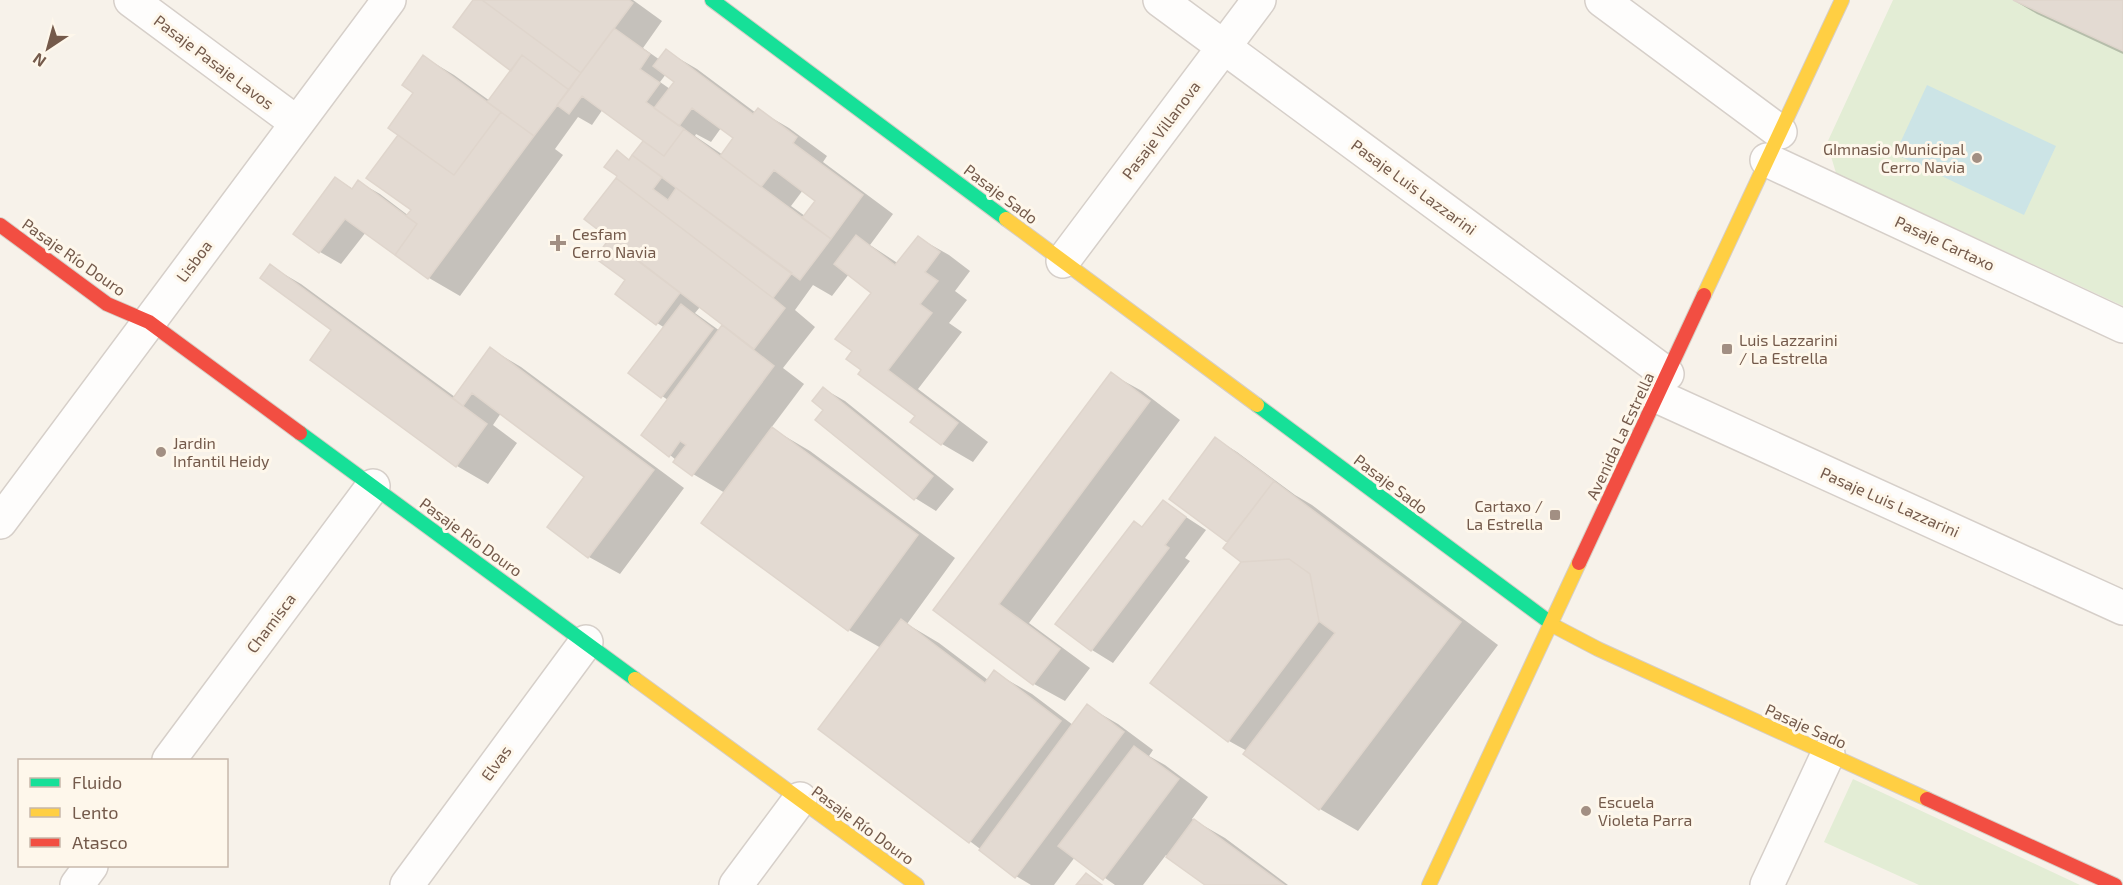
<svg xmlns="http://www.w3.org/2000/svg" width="2123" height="885" viewBox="0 0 2123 885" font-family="'Exo 2',sans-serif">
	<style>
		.green { fill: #e3edd5 }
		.water { fill: #cce4e6 }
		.shadow { fill: #0003; fill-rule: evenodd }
		.building { fill: #e3dad2; stroke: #dfd5cc; stroke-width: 1.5 }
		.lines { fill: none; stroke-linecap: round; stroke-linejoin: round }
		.street-casing { stroke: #d6cfc9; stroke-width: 36 }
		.fast-casing { stroke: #d6cec6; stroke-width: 16 }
		.slow-casing { stroke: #d6cec6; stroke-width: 16 }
		.jam-casing { stroke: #d6cec6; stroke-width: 16 }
		.street { stroke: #fefdfc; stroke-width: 33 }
		.fast { stroke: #16e098; stroke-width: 14 }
		.slow { stroke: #ffcf43; stroke-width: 14 }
		.jam { stroke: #f24e42; stroke-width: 14 }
		.poi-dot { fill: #a28f83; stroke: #fef7eb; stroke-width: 2 }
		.labels { text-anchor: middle; stroke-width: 6; stroke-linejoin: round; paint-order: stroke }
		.street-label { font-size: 16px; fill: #745a4b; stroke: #fef7eb }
		.poi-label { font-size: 16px; fill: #745a4b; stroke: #fef7eb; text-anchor: start }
	</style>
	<rect width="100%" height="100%" fill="#f7f2ea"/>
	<path class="green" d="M1893,0H2123V306L1836,173L1827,143Z
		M1853,779L2080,885H1919L1824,842Z"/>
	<path class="water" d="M1927,85L2056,146L2024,215L1895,154Z"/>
	<path class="shadow" d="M475,0H633L662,21L643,48L660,60L666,51L697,69L756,113L758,110L789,128L827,156L823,162L893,214L870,245L899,264L919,238L949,255L970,271L955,291L967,300L949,323L962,332L918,389L988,442L973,462L942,444L912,422L917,416L863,370L854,351L873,292L849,274L832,296L813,285L795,310L815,327L783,368L804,384L771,428L810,451L955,558L907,624L939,643L988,680L994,672L1032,694L1073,725L1087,706L1118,724L1153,750L1149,756L1165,765L1208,797L1192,819L1225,838L1288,885H1207L1166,855L1143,885H1115L1075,857L1054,885H1031L1016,876L820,728L881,648L849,630L725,493L693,474L670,455L668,400L662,396L665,328L657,323L627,280L617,246L619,176L617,152L630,160L651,145L603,109L592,125L578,117L555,149L563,155L460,296L429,278L366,232L341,264L320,252L296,234L336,179L353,189L359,182L380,194L409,216L413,210L400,134L415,93L424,57L454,75L490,101L513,71ZM666,74L676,82L670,89L660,82ZM721,128L736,138L723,155L695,136L696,134L711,142ZM803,190L817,200L805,216L791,206ZM700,307L724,325L720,331L695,313Z
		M2013,0H2123V54L2037,14Z
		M270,266L301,284L455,397L491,349L521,367L684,488L620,574L589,557L550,527L586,477L501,413L493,425L517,443L488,484L457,466L312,359L334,330Z
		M1111,374L1142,391L1180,420L1029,623L1090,668L1065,701L1034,684L935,609Z
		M824,389L845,401L954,489L936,511L915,498L825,410Z
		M1216,439L1237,452L1295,495L1312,505L1498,645L1358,831L1320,809L1245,753L1247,751L1229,741L1152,682L1244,560L1229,542L1171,498Z
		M1163,502L1206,530L1185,558L1190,561L1113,663L1092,650L1143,528Z"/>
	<path class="building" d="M473,0H482L581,73L569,90L522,55L511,71L453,27Z
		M482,0H629L633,3L581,73Z
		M2013,0H2123V51Z
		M614,28L650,54L640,69L660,83L646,102L684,129L664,156L582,96L569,114L557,105Z
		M666,49L753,114L758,108L797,137L793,143L863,195L831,239L802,218L815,201L774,170L761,187L720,156L733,138L692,108L679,126L654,108L674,82L653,66Z
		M423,55L501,112L454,175L388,128L413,93L402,85Z
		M522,55L569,90L534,136L487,102Z
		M501,112L534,136L428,279L395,255L417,224L406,216L411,210L366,178L398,135L454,175Z
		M684,129L831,239L800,280L632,155L643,141L664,156Z
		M617,150L629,160L632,155L662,177L653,189L668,200L676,188L792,273L773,298L616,178L617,176L604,167Z
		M335,177L352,189L358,180L417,224L395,255L345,219L319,253L293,234Z
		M616,178L773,298L785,308L754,349L584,219Z
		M856,235L895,265L918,236L940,252L925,272L938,281L920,304L932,313L888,370L958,423L941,445L910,422L915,416L858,374L861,370L846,359L852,351L835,339L871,293L834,264Z
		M609,239L680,293L656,325L615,294L625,280L595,258Z
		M270,264L487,424L456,467L310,360L331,330L260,278Z
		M681,304L713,329L661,398L628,373Z
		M722,325L774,366L692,476L673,462L686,445L680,441L669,457L641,435Z
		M490,347L654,470L588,558L547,527L584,477L472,393L463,406L453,398Z
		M1111,372L1150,401L999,604L1060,649L1033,685L933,610Z
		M823,387L933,476L914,500L815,420L823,410L812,401Z
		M772,427L918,535L848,631L701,523Z
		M1215,437L1274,481L1227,542L1169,499Z
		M1274,481L1461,622L1319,810L1243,754L1335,633L1319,621L1310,574L1289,559L1241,562L1223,548Z
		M1163,500L1186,517L1165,545L1169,548L1091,651L1055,624L1134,521L1142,527Z
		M1289,559L1310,574L1319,621L1228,742L1150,683L1241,562Z
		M901,619L985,683L994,670L1061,721L969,843L818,729Z
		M1087,704L1124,732L1015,878L979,850Z
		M1134,746L1179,779L1103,880L1058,846Z
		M1194,819L1284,885H1205L1166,857Z
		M1086,873L1102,885H1076Z"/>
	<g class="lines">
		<defs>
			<path id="street" d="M131,0L297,123
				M1160,0L1667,374
				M1602,0L1780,132
				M1767,160L2123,326
				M1063,261L1259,0
				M1657,396L2123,608
				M0,522L389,0
				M169,760L373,486
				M77,885L91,866
				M407,885L586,642
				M736,885L800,799
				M1767,885L1828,754"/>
			<path id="fast" d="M712,0L1006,219
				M1257,405L1556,627
				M300,433L635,679"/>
			<path id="slow" d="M1006,219L1257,405
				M1704,295L1842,0
				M1556,627L1598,649L1927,799
				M635,679L917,885
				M1429,885L1579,563"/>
			<path id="jam" d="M0,225L107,304L149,322L300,433
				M1579,563L1704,295
				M1927,799L2115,885"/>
		</defs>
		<use href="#street" class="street-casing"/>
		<use href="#fast" class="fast-casing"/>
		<use href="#slow" class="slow-casing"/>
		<use href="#jam" class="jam-casing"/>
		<use href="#street" class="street"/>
		<use href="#fast" class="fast"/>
		<use href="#slow" class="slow"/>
		<use href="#jam" class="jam"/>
	</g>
	<g class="poi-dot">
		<circle cx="1977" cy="158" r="6"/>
		<path d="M555 234h6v6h6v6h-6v6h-6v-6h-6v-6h6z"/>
		<rect x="1721" y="343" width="12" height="12" rx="3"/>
		<circle cx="161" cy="452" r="6"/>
		<rect x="1549" y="509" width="12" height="12" rx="3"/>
		<circle cx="1586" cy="811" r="6"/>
	</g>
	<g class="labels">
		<g class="street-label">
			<text transform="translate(214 62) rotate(37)" y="6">Pasaje Pasaje Lavos</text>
			<text transform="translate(1161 130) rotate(-53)" y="6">Pasaje Villanova</text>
			<text transform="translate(1414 187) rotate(36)" y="6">Pasaje Luis Lazzarini</text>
			<text transform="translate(1001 194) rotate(37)" y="6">Pasaje Sado</text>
			<text transform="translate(1945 243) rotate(25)" y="6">Pasaje Cartaxo</text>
			<text transform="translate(74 257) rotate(35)" y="6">Pasaje Río Douro</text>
			<text transform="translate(194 261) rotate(-53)" y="6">Lisboa</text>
			<text transform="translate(1620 436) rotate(-65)" y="6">Avenida La Estrella</text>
			<text transform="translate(1391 484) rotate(37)" y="6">Pasaje Sado</text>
			<text transform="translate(1890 502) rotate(24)" y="6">Pasaje Luis Lazzarini</text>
			<text transform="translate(471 537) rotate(36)" y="6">Pasaje Río Douro</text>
			<text transform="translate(271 623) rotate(-53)" y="6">Chamisca</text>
			<text transform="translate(1806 726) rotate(24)" y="6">Pasaje Sado</text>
			<text transform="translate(496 763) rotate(-54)" y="6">Elvas</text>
			<text transform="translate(863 825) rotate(36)" y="6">Pasaje Río Douro</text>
		</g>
		<g class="poi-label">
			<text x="1965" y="155" text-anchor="end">GImnasio Municipal<tspan x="1965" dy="18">Cerro Navia</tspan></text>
			<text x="572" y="240">Cesfam<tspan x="572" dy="18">Cerro Navia</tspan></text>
			<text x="1739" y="346">Luis Lazzarini<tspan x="1739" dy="18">/ La Estrella</tspan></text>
			<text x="173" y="449">Jardin<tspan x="173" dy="18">Infantil Heidy</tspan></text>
			<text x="1543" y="512" text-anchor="end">Cartaxo /<tspan x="1543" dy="18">La Estrella</tspan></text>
			<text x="1598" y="808">Escuela<tspan x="1598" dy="18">Violeta Parra</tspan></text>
		</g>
	</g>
	<rect x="18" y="759" width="210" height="108" fill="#fef7eb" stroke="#c7b8ab" stroke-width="1.5"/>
	<rect x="30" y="778" width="30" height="9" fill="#16e098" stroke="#c7b8ab" stroke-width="1.5"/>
	<text x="72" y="789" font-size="18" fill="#745a4b">Fluido</text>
	<rect x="30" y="808" width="30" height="9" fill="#ffcf43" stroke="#c7b8ab" stroke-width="1.5"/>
	<text x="72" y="819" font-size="18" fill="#745a4b">Lento</text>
	<rect x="30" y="838" width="30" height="9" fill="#f24e42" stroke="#c7b8ab" stroke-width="1.5"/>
	<text x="72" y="849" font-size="18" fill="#745a4b">Atasco</text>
	<g transform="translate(48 48) rotate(216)" stroke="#fef7eb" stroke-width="4.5" paint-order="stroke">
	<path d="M0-4.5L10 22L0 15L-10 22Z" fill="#745a4b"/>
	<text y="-9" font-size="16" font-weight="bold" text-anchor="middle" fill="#745a4b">N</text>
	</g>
</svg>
